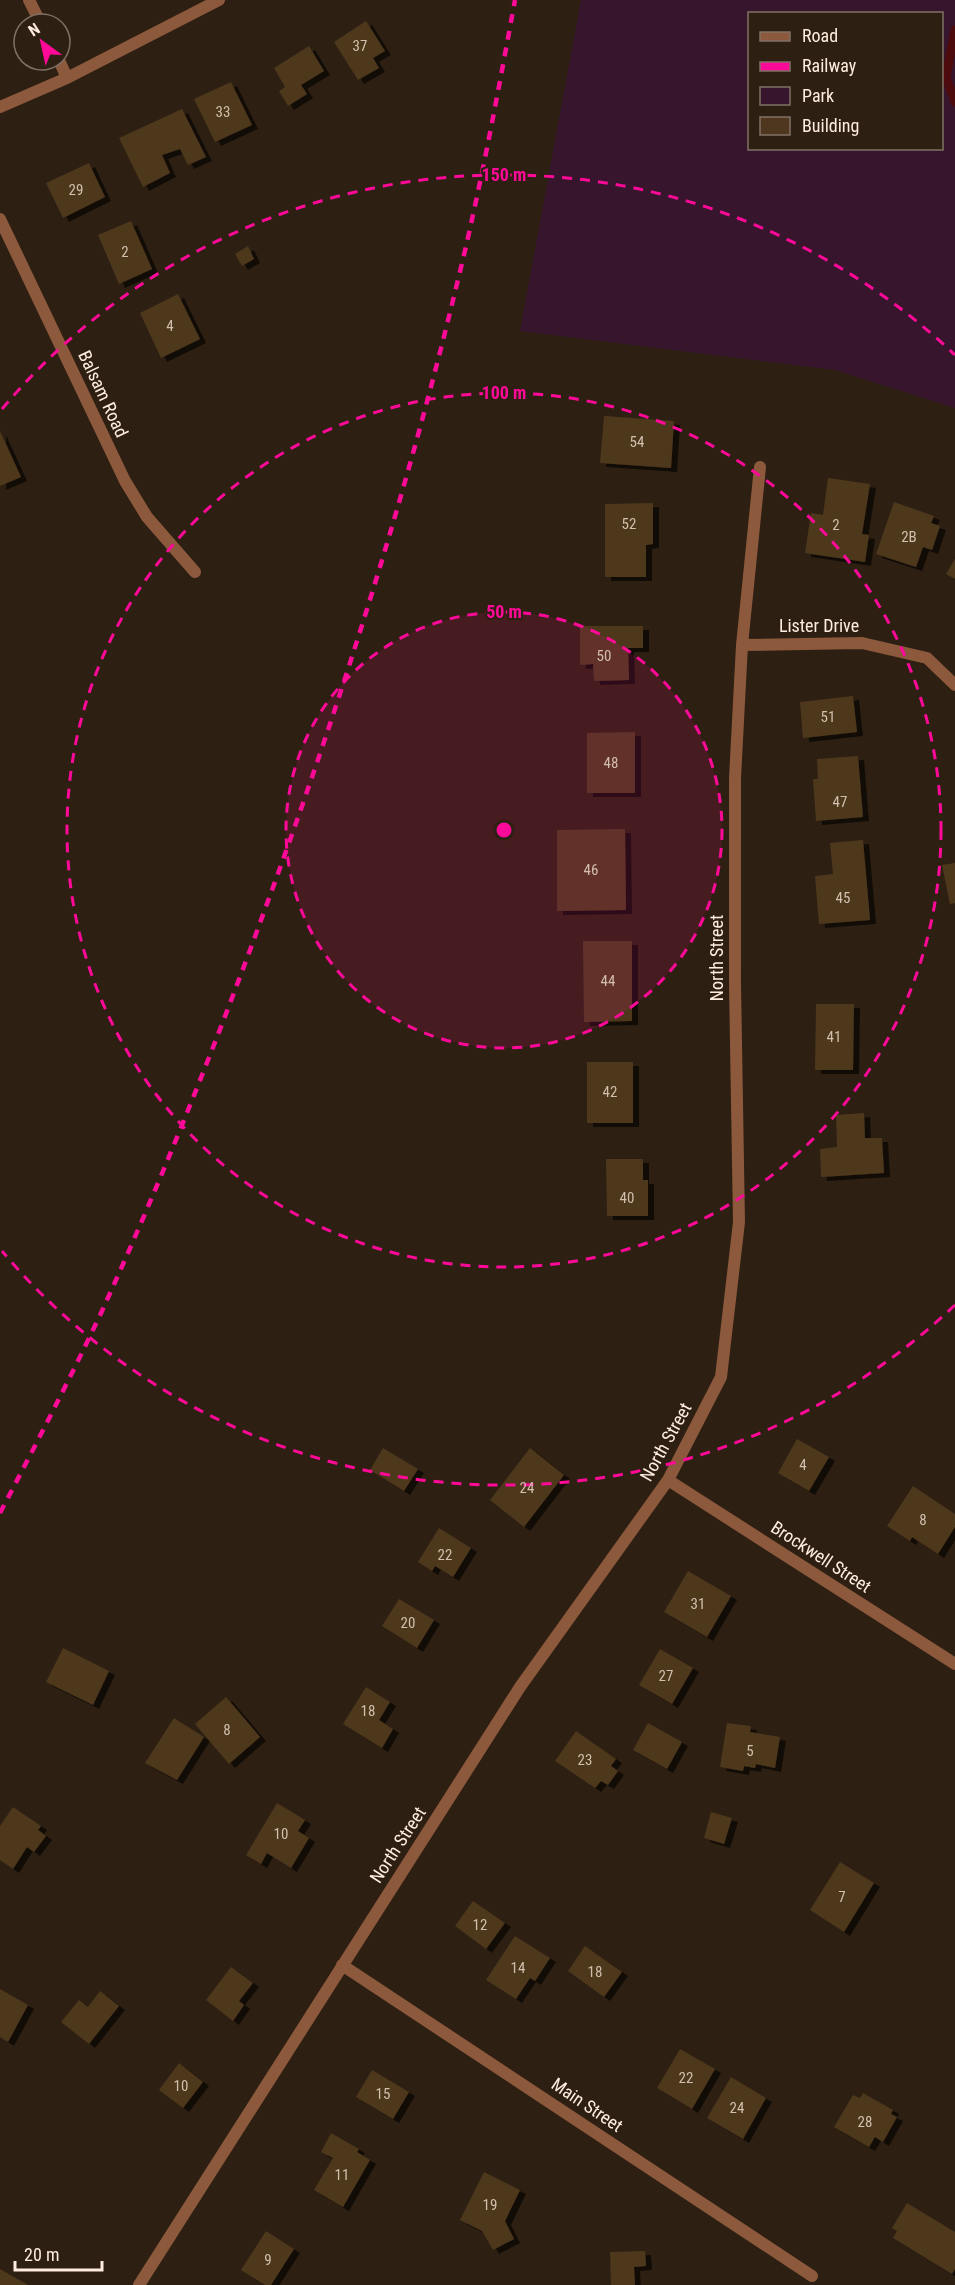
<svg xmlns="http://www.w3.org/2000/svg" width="955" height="2285" viewBox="0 0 955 2285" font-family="'Roboto Condensed',sans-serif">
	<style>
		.green { fill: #37152d; fill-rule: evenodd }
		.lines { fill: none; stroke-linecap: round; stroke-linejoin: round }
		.stream { stroke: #4d0b0e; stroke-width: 9 }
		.building { fill: #4e371e; filter: url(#shadow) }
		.street { stroke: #8c593d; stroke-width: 12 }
		.rail { stroke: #ff0a98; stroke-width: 4.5; stroke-dasharray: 9 8; stroke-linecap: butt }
		.ring { fill: none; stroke: #ff0a98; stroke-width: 3; stroke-dasharray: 10 8 }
		.labels { text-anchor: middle; stroke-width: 4.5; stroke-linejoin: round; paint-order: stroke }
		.number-label { font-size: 15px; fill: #d3bfae }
		.street-label { font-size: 18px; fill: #ffecde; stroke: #2d1f12 }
		.centre { fill: #ff0a98; stroke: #2d1f12; stroke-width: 3 }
		.ring-label { font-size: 18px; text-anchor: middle; font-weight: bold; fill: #ff0a98; stroke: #2d1f12; stroke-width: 4.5; stroke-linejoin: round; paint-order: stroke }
	</style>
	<defs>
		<filter id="shadow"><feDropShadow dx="6" dy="4" stdDeviation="0" flood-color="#0009"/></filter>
	</defs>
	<rect width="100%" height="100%" fill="#2d1f12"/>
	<path class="green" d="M581,0H955V408L835,370L520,331ZM750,14H942V148H750Z"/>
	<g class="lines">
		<path class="stream" d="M955,30L946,77L955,102"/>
	</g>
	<path class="building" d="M366,21L385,51L373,58L379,68L358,80L334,42Z
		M309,46L324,71L301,85L307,94L288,106L279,91L285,87L274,68Z
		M231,82L252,125L215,142L194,99Z
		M182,109L206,157L188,165L180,149L162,155L170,173L143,187L119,138Z
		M89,163L105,197L63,218L46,183Z
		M131,221L152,269L119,284L98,235Z
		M248,246L254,259L242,266L235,254Z
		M178,294L200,339L161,358L140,313Z
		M604,416L674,421L671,468L600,463Z
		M0,431L21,477L0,486Z
		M828,478L870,484L862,534L869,535L865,562L805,553L811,513L823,515Z
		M894,502L934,516L931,523L940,526L932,550L923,547L916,567L876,554Z
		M653,503V544L646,545V577H605V504Z
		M955,559V579L946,574Z
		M580,626H643V648H628L629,680L594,681L593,664L580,665Z
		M853,696L857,732L803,738L800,702Z
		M635,732V793H587V733Z
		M858,756L863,817L816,821L813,779H818L817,759Z
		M625,829L626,910L557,911V830Z
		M863,840L870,920L819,924L815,876L833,874L830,843Z
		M955,863V903L950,904L942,865Z
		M583,941H632V1021L584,1022Z
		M816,1004H854L853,1070H815Z
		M587,1062H633V1123H587Z
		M864,1113L865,1138H882L884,1173L821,1177L820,1149L837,1147L836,1115Z
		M606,1159H643V1180H648V1216H607Z
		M797,1439L829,1457L809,1491L778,1473Z
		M383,1448L418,1469L404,1491L370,1470Z
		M530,1448L564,1475L524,1527L490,1500Z
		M913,1486L955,1514V1527L938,1554L912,1537L910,1541L887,1526Z
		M439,1528L471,1548L453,1577L435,1566L432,1571L418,1562Z
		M688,1571L731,1596L707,1637L664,1612Z
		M399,1599L434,1620L417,1648L382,1626Z
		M63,1648L109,1671L93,1705L46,1682Z
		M660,1649L693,1668L672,1704L639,1685Z
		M366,1687L390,1702L379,1720L393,1729L382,1748L343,1724Z
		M226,1697L260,1737L229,1764L195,1724Z
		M174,1718L204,1737L177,1780L145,1763Z
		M648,1723L682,1742L667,1769L633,1750Z
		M727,1723L751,1726L750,1732L780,1737L775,1768L756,1764L755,1768L744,1766L743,1771L720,1767Z
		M576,1731L616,1759L611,1766L618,1771L608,1785L601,1781L595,1788L555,1761Z
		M277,1803L305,1820L298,1831L309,1838L291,1868L267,1853L261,1864L246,1855Z
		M13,1807L41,1826L38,1830L46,1836L34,1852L27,1847L13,1869L0,1860V1826Z
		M711,1812L732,1818L724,1844L704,1838Z
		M840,1862L874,1883L844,1932L810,1910Z
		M473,1901L505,1923L486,1949L455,1926Z
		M515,1936L550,1958L535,1981L530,1978L516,1999L486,1980Z
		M585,1946L622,1972L604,1997L568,1971Z
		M231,1967L253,1983L239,2001L244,2005L233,2021L206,2000Z
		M0,1989L28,2005L8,2042L0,2037Z
		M100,1991L119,2006L89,2044L61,2022L79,2000L88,2007Z
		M680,2049L715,2069L692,2109L657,2088Z
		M179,2063L203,2082L183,2108L159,2090Z
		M372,2070L409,2092L393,2119L356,2097Z
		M731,2077L766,2098L743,2139L707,2118Z
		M863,2093L893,2110L891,2114L897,2117L883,2142L875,2137L869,2147L834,2127L853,2095L860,2098Z
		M331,2133L359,2149L357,2152L370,2160L343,2207L314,2190L333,2158L321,2152Z
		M484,2172L520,2190L505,2221L514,2239L493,2250L482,2231L460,2220Z
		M907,2203L955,2232V2269L952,2274L893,2238L897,2231L892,2228Z
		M266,2231L294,2249L271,2285H265L241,2270Z
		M645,2251L646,2266L634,2267L635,2285H611L610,2252Z
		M0,2269L28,2285H0Z"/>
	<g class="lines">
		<path class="street" d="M29,0L41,24
			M59,60L67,78
			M0,107L67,78L219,0
			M0,219L125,481L147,517L195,572
			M742,645L862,643L927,658L955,685
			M668,1480L955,1664
			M342,1965L812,2276
			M139,2285L520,1687L668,1480L721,1377L739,1222L735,984V778L742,645L760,467"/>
		<path class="rail" d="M0,1513C35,1446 70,1379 102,1311C163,1177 218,1039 268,901C341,702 405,498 455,292C479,196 497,98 515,0"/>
	</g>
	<circle cx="504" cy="830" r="218" fill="#ff0a98" fill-opacity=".12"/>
	<g class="ring">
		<circle cx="504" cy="830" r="218"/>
		<circle cx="504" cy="830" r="437"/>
		<path d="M955 1305A655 655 0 0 1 2 1251M2 409A655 655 0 0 1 955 355"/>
	</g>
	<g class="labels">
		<g class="number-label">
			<text x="360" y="51">37</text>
			<text x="223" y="117">33</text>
			<text x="76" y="195">29</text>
			<text x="125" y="257">2</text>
			<text x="170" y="331">4</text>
			<text x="637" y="447">54</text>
			<text x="629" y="529">52</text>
			<text x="836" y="530">2</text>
			<text x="909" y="542">2B</text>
			<text x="604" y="661">50</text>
			<text x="828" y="722">51</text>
			<text x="611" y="768">48</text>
			<text x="840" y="807">47</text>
			<text x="591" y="875">46</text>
			<text x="843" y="903">45</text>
			<text x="608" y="986">44</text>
			<text x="834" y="1042">41</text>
			<text x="610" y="1097">42</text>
			<text x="627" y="1203">40</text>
			<text x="803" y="1470">4</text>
			<text x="527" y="1493">24</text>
			<text x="923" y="1525">8</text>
			<text x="445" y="1560">22</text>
			<text x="698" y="1609">31</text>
			<text x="408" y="1628">20</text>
			<text x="666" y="1681">27</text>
			<text x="368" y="1716">18</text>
			<text x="227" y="1735">8</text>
			<text x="750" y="1756">5</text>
			<text x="585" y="1765">23</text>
			<text x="281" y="1839">10</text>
			<text x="842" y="1902">7</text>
			<text x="480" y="1930">12</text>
			<text x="518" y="1973">14</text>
			<text x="595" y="1977">18</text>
			<text x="686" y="2083">22</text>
			<text x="181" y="2091">10</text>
			<text x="383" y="2099">15</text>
			<text x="737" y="2113">24</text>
			<text x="865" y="2127">28</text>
			<text x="342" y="2180">11</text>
			<text x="490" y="2210">19</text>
			<text x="268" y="2265">9</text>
		</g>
		<g class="street-label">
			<text transform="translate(103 394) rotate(65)" y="6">Balsam Road</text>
			<text x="819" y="632">Lister Drive</text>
			<text transform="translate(717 958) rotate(-90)" y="6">North Street</text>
			<text transform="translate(666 1442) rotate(-61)" y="6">North Street</text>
			<text transform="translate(821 1557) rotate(33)" y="6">Brockwell Street</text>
			<text transform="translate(398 1845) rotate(-57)" y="6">North Street</text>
			<text transform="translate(587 2105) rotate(34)" y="6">Main Street</text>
		</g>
	</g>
	<circle cx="504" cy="830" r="9" class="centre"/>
	<g class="ring-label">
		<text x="504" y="181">150 m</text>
		<text x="504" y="399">100 m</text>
		<text x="504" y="618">50 m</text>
	</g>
	<rect x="748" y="12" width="195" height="138" fill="#2d1f12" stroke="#817164" stroke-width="1.5"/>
	<rect x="760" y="32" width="30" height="9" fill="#8c593d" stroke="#817164" stroke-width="1.5"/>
	<text x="802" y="42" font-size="18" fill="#ffecde">Road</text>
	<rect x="760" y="62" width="30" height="9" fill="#ff0a98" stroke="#817164" stroke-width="1.5"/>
	<text x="802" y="72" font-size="18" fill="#ffecde">Railway</text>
	<rect x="760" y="87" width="30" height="18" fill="#37152d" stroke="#817164" stroke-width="1.5"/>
	<text x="802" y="102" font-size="18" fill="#ffecde">Park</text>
	<rect x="760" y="117" width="30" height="18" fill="#4e371e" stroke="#817164" stroke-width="1.5"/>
	<text x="802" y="132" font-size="18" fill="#ffecde">Building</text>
	<g transform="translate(42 42) rotate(327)"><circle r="28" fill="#2d1f12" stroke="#817164" stroke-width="1.5"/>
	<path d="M0-4.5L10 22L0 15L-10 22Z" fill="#ff0a98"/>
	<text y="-9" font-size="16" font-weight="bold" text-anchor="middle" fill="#ffecde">N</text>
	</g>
	<path d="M15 2261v9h87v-9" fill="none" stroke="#ffecde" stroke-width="3"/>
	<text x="24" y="2261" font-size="18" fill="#ffecde" stroke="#2d1f12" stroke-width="4.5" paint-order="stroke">20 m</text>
</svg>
